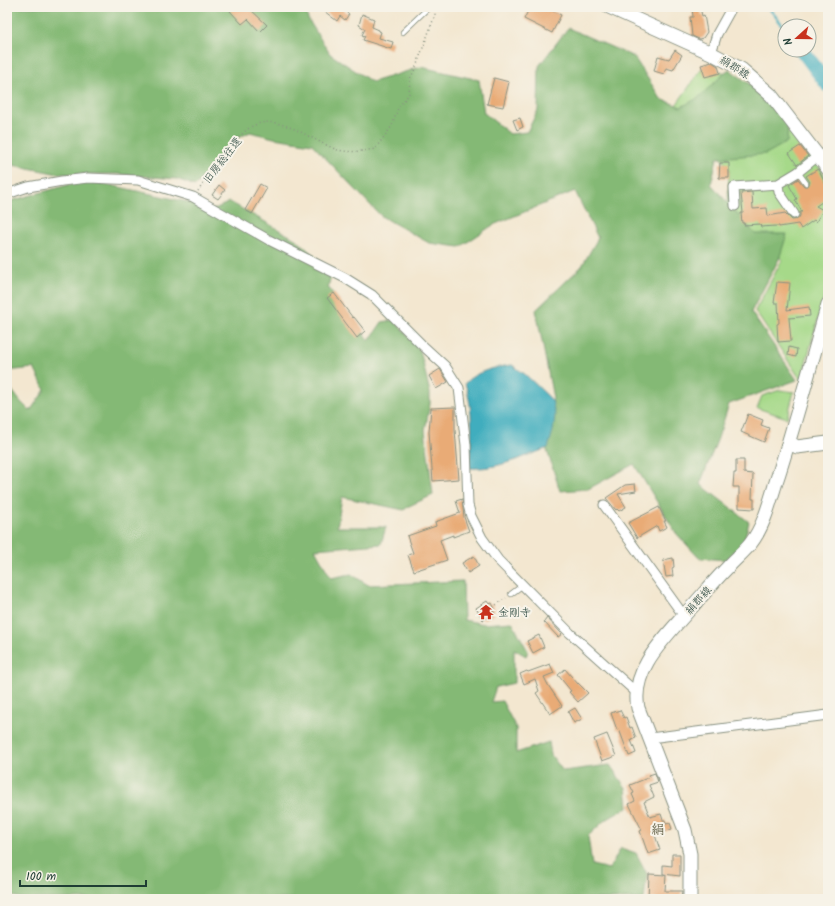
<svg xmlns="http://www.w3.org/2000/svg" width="835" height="906" viewBox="0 0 835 906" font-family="Kalam,'Klee One',sans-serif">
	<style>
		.green { fill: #a6d989; stroke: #628b5e }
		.forest { fill: #84b975; stroke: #527b54 }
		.water { fill: #40adbe; stroke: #307579 }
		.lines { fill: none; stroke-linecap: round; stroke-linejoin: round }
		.stream { stroke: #40adbe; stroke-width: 2.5 }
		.river { stroke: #40adbe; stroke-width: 15 }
		.building { fill: #e9ab76 }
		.lane-casing { stroke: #899282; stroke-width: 6 }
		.street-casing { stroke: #899282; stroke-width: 11 }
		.secondary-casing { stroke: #899282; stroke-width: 15 }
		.path { stroke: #899282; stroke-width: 1.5; stroke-dasharray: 1 3; stroke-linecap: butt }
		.lane { stroke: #fff; stroke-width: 4.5 }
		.street { stroke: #fff; stroke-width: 9 }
		.secondary { stroke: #fff; stroke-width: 13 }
		.labels { text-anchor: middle; stroke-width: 4; stroke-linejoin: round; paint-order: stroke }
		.street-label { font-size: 11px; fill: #1f3d34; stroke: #f7f3e8 }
		.poi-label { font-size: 11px; fill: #1f3d34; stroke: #f7f3e8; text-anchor: start }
		.quarter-label { font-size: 13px; font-weight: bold; fill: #66644b; stroke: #f7f3e8 }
	</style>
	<rect width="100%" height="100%" fill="#f7f3e8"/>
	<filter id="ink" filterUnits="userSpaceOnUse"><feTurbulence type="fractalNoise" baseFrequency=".025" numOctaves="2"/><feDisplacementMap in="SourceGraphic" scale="8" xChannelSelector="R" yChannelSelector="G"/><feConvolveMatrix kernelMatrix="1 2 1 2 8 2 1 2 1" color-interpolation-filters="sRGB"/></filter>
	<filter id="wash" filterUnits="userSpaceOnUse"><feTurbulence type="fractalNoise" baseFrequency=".012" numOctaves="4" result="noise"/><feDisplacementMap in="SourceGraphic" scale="16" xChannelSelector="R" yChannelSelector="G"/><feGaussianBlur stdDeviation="0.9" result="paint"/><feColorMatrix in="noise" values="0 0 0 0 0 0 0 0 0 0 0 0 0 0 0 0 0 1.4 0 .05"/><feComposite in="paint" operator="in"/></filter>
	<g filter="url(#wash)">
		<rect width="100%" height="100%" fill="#f3e7d0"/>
		<path class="green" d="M706,63L761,96L823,172L828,183V283L801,380L755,311L782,260L774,249L752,239L728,204L729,168L676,105Z
			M780,390L794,392L787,418L757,408L762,396Z"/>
		<path class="forest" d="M7,7H305L308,19L330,54L372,82L421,67L479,80L484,113L510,134L527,132L538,110L539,66L568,28L634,57L661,99L681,107L698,98L729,69L766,96L788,121L787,142L766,154L717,158L711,184L755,234H787L779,259L751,312L797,380L729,404L718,438L700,484L749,522L744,541L727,560L699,558L676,533L634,464L588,489L560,491L546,447L553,398L536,310L582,266L598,238L575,191L493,225L460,247L429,243L381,216L312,144L274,138L250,132L232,141L195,186L177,179L117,174H59L7,164Z
			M82,181H91L188,202L210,211L230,202L297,240L332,272L328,287L369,341L382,322L394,320L420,350L430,393V404L425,430L433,495L409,506L404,510L342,497L337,527H386L381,544L315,549L331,578L351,574L368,585L463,581L464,620L484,624L512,622L528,651L526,656L514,649V683L496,687L491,702L502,701L516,728V753L549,742L551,755L563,771L610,765L626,788L628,807L604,821L588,836L592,865L609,869L621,848L636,853L647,874L644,899H24L7,895V390L11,389L20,401L30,411L45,390L34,368L7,371V202Z"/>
		<path class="water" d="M512,365L526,375L552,400L555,415L553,431L548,448C523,457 496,470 469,468C472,440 474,410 465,383C476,371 496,367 512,365Z"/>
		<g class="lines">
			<path class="stream" d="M768,7L785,28"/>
			<path class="river" d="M802,50L828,85"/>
		</g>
		<g id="blocks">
			<path class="building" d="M234,7H248L267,25L260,32L248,19L242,24L230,11Z
				M327,7H340L349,14L345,20L340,16L337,21L324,11Z
				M530,7H545L561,15L552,33L524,19Z
				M692,7H700L702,16L704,15L707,32L703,38L699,39L692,36L690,17H693Z
				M362,14L374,19L372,27L379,30V31L381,32L379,38L393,42L391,49L363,40L365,36L362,35L365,29L359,25Z
				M675,50L682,55L673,70L666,68L664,74L654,71L658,56L669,59Z
				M712,62L718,66L720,73L705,77L701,65Z
				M494,78L509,82L503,107L487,104Z
				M520,118L523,127L517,130L513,120Z
				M800,146L808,156L797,165L789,153Z
				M720,163H729V178H719Z
				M818,169L828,189V198L816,206L823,210L816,222L814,220L801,229L798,224L779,227V226H776L761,227L760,224L744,225V223H742L741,213H743L741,193L752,192L753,209L767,208L768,216L785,213L792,220L798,219L800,216V212H802L795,200L797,199L789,185L798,179L804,186H808L810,182L806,176Z
				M260,184L267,188L252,214L245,210Z
				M219,185L225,190L218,199L212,195Z
				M777,282L790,283L787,310L809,307L810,316L789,318L791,341L778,342L777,324L779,323L778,303H774Z
				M334,293L353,318L354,317L365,331L357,338L327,298Z
				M789,347L797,349L796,357L788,355Z
				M440,369L448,382L436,389L429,376Z
				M455,407V430L459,479L433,481L429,432L431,408Z
				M748,414L763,420L761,425L769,428L764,442L741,432Z
				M736,460H744V473L753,474L752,499H754V509L739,508V487H733L734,473H736Z
				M635,484L636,491L618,494L626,507L619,511L617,509L616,510L606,498L625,485Z
				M462,499L464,517L469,531L453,537V535L440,540L447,560L414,571L408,555L413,553L407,536L436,526L435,522L460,513L456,501Z
				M659,507L666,521H664L667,527L659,531L657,526L637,538L628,523Z
				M474,556L479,566L468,573L462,563Z
				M673,558L674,567L672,568L673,576L666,577L663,560Z
				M487,601L489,604L492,603L495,609L493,611L495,614L483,620L476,608Z
				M547,618L562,634L558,637L544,622Z
				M539,635L544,647L533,653L527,641Z
				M550,664L554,673L544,677L548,685L562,706L550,714L536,693L539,691L535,679L524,684L520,674L527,671L528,672Z
				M565,669L578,684V683L588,693L578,702L569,692L571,691L558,675Z
				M575,708L582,719L574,723L568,712Z
				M620,710L624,718L626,717L630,728L632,727L636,738L631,740L636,753L629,756L619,729L617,730L611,713Z
				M607,734L616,756L602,761L594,739Z
				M655,773L658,782L649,785L654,797L644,802L650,817L661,814L663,820H665L666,824L670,823L672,829L655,835L660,850L648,854L640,831L642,830L629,804L635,801L632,794L634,793L630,785L650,777L649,775Z
				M672,854H680V876L663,874V865L672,866Z
				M649,874L666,875L665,891H682L681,899H648Z"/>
		</g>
	</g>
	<g filter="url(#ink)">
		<use href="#blocks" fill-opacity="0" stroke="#899282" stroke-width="1"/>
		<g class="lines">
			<defs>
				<path id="lane" d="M403,32L429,7
					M798,172L806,183
					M511,594L523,585"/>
				<path id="street" d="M711,53L717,34L732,7
					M7,194L28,187L62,181L88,178L138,180L193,197L269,240L345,278L372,295L421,344L445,366L459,388L466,445L468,505L471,516L482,538L498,560L570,633L637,693
					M735,206L734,187L778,184
					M794,214L779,192L778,184L798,172L818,156
					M604,505L684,616
					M650,738L828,715"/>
				<path id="secondary" d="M609,7L711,53L741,69L771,95L828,169
					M789,442L797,447L828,443
					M690,899V854L685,830L638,708C630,669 666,637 689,610C702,596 714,581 728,567C735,559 744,552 751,543C766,523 771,496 779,473C797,417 812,360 828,304"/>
			</defs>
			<use href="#lane" class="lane-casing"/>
			<use href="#street" class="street-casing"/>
			<use href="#secondary" class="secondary-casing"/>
			<path class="path" d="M198,191C212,172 229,143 248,129C271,111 303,134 324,144C329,146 334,149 338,150C350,153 363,151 375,149L392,126L398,108L409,94L410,79L416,67L435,15V11
				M496,605L506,598"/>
			<use href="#lane" class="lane"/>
			<use href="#street" class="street"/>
			<use href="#secondary" class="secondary"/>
		</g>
	</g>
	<defs>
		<symbol id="temple-bare" viewBox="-9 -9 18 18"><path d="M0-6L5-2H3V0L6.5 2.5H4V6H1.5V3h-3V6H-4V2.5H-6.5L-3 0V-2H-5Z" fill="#c8321e" stroke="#f7f3e8" stroke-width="2.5" paint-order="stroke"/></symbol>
	</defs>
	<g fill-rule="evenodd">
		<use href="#temple-bare" x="475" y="601" width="22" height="22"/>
	</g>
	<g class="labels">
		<g class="street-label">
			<text transform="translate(735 67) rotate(32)" y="4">絹郡線</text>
			<text transform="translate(222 160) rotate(-52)" y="4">旧房総往還</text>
			<text transform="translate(698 600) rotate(-48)" y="4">絹郡線</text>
		</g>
		<g class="poi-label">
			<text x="498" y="616">金剛寺</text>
		</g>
		<g class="quarter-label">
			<text x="658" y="834">絹</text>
		</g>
	</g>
	<rect width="835" height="906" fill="none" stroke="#f7f3e8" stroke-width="24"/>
	<g transform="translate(797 38) rotate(249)"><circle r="19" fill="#f7f3e8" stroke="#a1aaa0"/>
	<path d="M0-3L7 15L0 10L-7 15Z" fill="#c8321e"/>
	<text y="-6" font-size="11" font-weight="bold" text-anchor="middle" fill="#1f3d34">N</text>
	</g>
	<path d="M20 880v6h126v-6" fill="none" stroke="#1f3d34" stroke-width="2"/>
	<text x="26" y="880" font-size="12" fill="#1f3d34" stroke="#f7f3e8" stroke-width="3" paint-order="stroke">100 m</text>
</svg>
